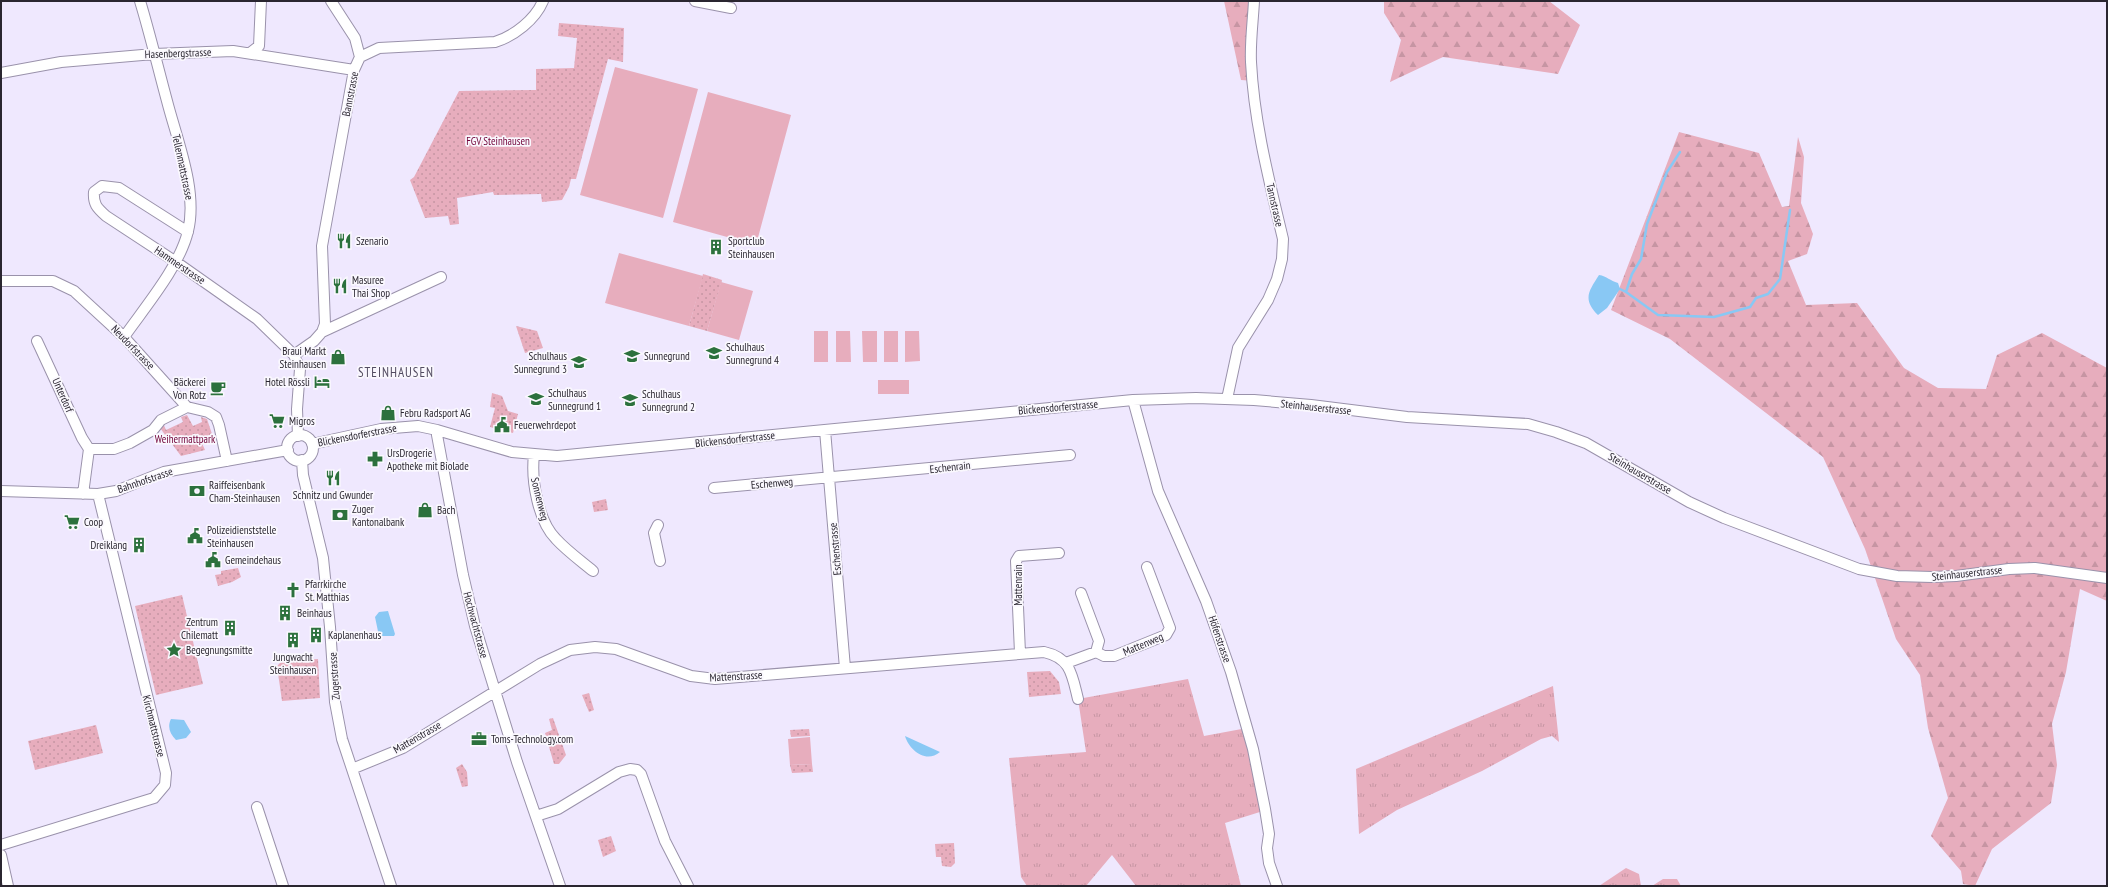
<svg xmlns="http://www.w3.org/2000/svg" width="2108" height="887" viewBox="0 0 2108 887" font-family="'PT Sans Narrow',sans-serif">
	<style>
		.grass { fill: url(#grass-tufts) }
		.forest { fill: url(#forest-firs) }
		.park { fill: url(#park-dots) }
		.pitch { fill: #e7adbd }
		.water { fill: #89c8f4 }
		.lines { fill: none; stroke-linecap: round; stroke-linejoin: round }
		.stream { stroke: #89c8f4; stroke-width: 2.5 }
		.minor-casing { stroke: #9a92ab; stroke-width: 12 }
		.minor { stroke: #fff; stroke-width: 10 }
		.labels { text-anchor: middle; stroke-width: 3.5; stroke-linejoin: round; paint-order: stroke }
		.street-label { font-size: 11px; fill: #2a2630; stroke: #faf8fe }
		.park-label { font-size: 11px; fill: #700238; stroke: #faf8fe }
		.poi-label { font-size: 11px; fill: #2a2630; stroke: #faf8fe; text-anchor: start }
		.quarter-label { font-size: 13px; letter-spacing: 1px; fill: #524b61; stroke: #faf8fe }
	</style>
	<defs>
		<pattern id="grass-tufts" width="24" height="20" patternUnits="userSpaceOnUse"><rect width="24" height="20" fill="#e7adbd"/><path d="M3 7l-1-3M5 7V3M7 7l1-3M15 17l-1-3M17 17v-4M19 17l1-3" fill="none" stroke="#c695a3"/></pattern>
		<pattern id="forest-firs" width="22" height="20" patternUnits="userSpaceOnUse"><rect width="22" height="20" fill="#e7adbd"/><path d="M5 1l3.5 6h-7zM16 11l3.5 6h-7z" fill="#c695a3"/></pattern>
		<pattern id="park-dots" width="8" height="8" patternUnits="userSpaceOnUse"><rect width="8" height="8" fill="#e7adbd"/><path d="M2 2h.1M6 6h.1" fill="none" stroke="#c695a3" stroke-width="1.8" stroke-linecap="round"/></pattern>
	</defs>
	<rect width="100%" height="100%" fill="#efe8fe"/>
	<path class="grass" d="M1188,679L1204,736L1247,728L1263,811L1225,823L1241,886H1136L1112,855L1086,886H1027L1021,877L1009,758L1086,752L1078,699Z
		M1553,686L1559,742L1552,736L1541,739L1482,771L1397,810L1359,834L1356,769Z
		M1626,868L1639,874L1641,886H1599Z
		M1663,879H1677L1681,886H1652Z"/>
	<path class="forest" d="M1224,1H1257L1254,81L1241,80Z
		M1384,1H1549L1580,25L1558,74L1443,57L1390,82L1401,40L1384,13Z
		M1679,132L1759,153L1782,207L1789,206L1798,137L1804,157L1801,203L1813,234L1807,254L1788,261L1806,305L1857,303L1904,368L1938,388L1986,389L1997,355L2042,333L2107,368V601L2080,589L2066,672L2052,724L2057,765L2051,803L1992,849L1975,886L1963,884L1961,871L1931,836L1948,798L1928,728L1920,675L1896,639L1865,549L1823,457L1670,339L1611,310Z"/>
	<path class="park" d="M559,23L624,28L623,62L608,59L576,179H571L569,187L562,200L542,202L541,194L494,195L493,192L457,198L459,224L450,225L448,216L425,218L410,180L414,177L459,91L536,90V69L574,68L577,38L558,36Z
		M703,274L722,280L707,331L689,326Z
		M516,326L537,331L543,348L525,353Z
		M492,393L502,396L508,411L518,414L513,433L490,427L495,408L490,407Z
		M187,415L193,426L202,422L201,417L207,419L212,434L200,439L205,450L181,456L160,428L163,423L166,430L183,422L181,417Z
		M606,499L608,510L594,512L592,502Z
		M238,568L241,577L232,582L218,586L215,575L221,574V571Z
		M182,595L203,684L156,695L135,606Z
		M318,659L320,698L282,701L277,666L282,661Z
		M1050,671L1059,682L1061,694L1029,697L1027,672Z
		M589,693L594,710L589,712L582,695Z
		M553,718L566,755L559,764H554L545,733L552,730L549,719Z
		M96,725L103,753L35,770L28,741Z
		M809,729L810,736L791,737L790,730Z
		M462,764L467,772L468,786L462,787L456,768Z
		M812,764L813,772L792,773L790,765Z
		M611,836L616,851L603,857L598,840Z
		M954,843L955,863L951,867L942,866L941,857H936L935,844Z"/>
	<path class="pitch" d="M615,67L698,89L663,218L580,195Z
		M708,92L791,115L756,245L673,222Z
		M619,253L703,276L689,326L605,303Z
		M721,282L753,291L739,340L707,331Z
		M814,331H828V362H814Z
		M836,331H850L851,362H836Z
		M862,331H877V362H863Z
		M884,331H898V362H884Z
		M905,331H919L920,361L905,362Z
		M878,380H909V394H878Z
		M810,737L812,764L790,765L788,739Z"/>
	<path class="water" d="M1599,275C1607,276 1610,281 1618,283L1620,289L1607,308L1598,315C1582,299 1589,291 1599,275Z
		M388,611L395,634L394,636H379L375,617L379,612Z
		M171,719L184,720L191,732L186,738L176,740C170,734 167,727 171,719Z
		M905,736L940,752C926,764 909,750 905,736Z"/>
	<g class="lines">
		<path class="stream" d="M1620,289L1626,292L1632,274L1641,259L1647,224L1667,172L1680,152
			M1626,292L1658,315L1714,317L1750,307L1756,298L1768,294L1780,279L1790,210"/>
		<defs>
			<path id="minor" d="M331,1L355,38L360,57
				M695,1L731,8
				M250,53L259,46L261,1
				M1,73L61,62L154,54L233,51L354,70
				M188,232L119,188L102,186L94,192C93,204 97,208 106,216L176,262L257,319L294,355L300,369L297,409L298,436
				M1,281H53L74,291L124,337L187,407L208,412L216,417L219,425L227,461
				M322,332L325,324L322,246L354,70L360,57L379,48L495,42C514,36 535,20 543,1
				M124,337C145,307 180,266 188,231C198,191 177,140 167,101C158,68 150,34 140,1
				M37,341L82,438L89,449
				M294,355L314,341L322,332L441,277
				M1227,399L1238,348L1268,300L1277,279L1282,259L1283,239C1269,180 1254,122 1251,62C1250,42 1253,21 1254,1
				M1133,400L1158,491L1206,601L1231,672L1253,749L1265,809L1269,834L1267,848L1269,863L1277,886
				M437,430V435L463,575L475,626L517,762L560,886
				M825,430L845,668
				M287 448a13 13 0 1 1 26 0a13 13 0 1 1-26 0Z
				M312,444L381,429L418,426L437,430L512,452L557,456L1133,400L1196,398L1254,400L1311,405L1407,417L1528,424L1556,432L1586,443L1689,502L1724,518L1859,569L1897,576L1932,577L1956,576L2009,569L2035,568L2107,578
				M89,449H114L130,443L153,430L161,420L187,407
				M534,455C531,480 538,521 556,539C567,551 581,561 593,571
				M302,460L303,475L323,558L330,627L335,702L342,739L391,886
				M714,488L1070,455
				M1,491L98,494L116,491L164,472L288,450
				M83,494L89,449
				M658,525L654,533L660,561
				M1081,593L1099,641L1096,652
				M1020,653L1016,561L1019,556L1059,553
				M1066,663L1096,652L1104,656H1114L1166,635L1170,628L1147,567
				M352,769L403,748L540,664L570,650L595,647L616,649L691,676L715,679L1044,652C1071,658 1072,675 1078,699
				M257,807L283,886
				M536,816L558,809L619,772L630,769L637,770L641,774L665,841L688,886
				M1,845L154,798L165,785L166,773L98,494
				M1,855L8,886"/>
		</defs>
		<use href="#minor" class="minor-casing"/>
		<use href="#minor" class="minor"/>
	</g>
	<defs>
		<symbol id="restaurant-bare" viewBox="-9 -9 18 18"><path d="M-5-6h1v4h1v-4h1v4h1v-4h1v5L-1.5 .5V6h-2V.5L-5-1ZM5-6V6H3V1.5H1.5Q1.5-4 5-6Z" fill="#2c713d" stroke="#faf8fe" stroke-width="2.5" paint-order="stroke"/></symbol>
		<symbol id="building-bare" viewBox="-9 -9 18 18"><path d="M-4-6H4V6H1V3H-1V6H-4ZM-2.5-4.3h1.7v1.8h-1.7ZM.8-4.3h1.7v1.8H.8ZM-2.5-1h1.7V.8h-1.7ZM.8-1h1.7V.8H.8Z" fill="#2c713d" stroke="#faf8fe" stroke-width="2.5" paint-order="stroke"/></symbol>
		<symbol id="school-bare" viewBox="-9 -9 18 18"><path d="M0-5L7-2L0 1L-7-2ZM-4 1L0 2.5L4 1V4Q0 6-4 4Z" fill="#2c713d" stroke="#faf8fe" stroke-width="2.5" paint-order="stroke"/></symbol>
		<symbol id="shop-bare" viewBox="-9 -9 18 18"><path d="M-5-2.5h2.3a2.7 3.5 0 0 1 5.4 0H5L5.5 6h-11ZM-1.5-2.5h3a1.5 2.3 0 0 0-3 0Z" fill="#2c713d" stroke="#faf8fe" stroke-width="2.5" paint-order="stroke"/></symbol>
		<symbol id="hotel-bare" viewBox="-9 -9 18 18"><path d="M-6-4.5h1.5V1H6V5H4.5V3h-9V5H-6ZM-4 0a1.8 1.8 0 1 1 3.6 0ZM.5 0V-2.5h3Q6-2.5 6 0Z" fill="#2c713d" stroke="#faf8fe" stroke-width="2.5" paint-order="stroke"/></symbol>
		<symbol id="cafe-bare" viewBox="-9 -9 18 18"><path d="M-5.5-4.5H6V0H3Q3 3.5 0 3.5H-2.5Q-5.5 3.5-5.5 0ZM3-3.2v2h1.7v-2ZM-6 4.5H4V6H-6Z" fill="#2c713d" stroke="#faf8fe" stroke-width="2.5" paint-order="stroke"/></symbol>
		<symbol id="supermarket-bare" viewBox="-9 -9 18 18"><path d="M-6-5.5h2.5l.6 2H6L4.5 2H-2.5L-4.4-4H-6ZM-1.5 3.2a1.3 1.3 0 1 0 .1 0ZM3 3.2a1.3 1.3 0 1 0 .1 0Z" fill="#2c713d" stroke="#faf8fe" stroke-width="2.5" paint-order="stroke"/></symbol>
		<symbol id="civic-bare" viewBox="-9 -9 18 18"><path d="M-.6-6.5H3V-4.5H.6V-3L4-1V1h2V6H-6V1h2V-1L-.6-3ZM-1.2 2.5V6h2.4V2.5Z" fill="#2c713d" stroke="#faf8fe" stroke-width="2.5" paint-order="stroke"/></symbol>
		<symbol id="pharmacy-bare" viewBox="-9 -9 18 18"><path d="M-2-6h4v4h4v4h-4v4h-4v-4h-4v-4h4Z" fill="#2c713d" stroke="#faf8fe" stroke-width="2.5" paint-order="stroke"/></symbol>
		<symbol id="bank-bare" viewBox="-9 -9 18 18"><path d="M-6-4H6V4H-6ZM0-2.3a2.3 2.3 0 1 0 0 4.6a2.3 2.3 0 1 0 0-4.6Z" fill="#2c713d" stroke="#faf8fe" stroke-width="2.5" paint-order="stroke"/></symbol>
		<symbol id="church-bare" viewBox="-9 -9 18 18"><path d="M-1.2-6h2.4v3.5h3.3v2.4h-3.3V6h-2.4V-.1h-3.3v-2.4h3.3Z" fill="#2c713d" stroke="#faf8fe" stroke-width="2.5" paint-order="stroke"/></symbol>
		<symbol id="sight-bare" viewBox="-9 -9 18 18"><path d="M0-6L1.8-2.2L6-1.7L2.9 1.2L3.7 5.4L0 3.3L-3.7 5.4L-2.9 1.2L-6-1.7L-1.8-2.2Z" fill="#2c713d" stroke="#faf8fe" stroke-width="2.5" paint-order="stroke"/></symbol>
		<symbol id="office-bare" viewBox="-9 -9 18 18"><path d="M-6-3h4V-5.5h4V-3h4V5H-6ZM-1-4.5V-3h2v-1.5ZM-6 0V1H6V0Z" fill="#2c713d" stroke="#faf8fe" stroke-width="2.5" paint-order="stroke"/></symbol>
	</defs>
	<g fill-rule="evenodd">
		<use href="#restaurant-bare" x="333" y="230" width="22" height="22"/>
		<use href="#building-bare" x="705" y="236" width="22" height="22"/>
		<use href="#restaurant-bare" x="329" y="275" width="22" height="22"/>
		<use href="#school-bare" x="703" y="342" width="22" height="22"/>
		<use href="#school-bare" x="621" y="345" width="22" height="22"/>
		<use href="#shop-bare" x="327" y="346" width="22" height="22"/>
		<use href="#school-bare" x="568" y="351" width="22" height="22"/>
		<use href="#hotel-bare" x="311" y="371" width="22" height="22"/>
		<use href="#cafe-bare" x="207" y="377" width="22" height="22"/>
		<use href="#school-bare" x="525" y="388" width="22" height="22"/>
		<use href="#school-bare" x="619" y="389" width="22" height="22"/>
		<use href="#shop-bare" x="377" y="402" width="22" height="22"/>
		<use href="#supermarket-bare" x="266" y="410" width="22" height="22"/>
		<use href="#civic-bare" x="491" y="414" width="22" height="22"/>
		<use href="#pharmacy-bare" x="364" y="448" width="22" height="22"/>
		<use href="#restaurant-bare" x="322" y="467" width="22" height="22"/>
		<use href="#bank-bare" x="186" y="480" width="22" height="22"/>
		<use href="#shop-bare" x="414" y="499" width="22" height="22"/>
		<use href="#bank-bare" x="329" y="504" width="22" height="22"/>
		<use href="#supermarket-bare" x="61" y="511" width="22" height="22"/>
		<use href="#civic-bare" x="184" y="525" width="22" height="22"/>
		<use href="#building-bare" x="128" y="534" width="22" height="22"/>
		<use href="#civic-bare" x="202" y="549" width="22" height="22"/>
		<use href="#church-bare" x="282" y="579" width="22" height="22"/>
		<use href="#building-bare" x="274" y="602" width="22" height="22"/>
		<use href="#building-bare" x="219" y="617" width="22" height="22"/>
		<use href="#building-bare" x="305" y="624" width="22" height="22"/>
		<use href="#building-bare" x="282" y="629" width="22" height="22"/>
		<use href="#sight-bare" x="163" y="639" width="22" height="22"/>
		<use href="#office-bare" x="468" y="728" width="22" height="22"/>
	</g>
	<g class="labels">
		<g class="street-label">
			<text transform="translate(178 53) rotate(-2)" y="4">Hasenbergstrasse</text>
			<text transform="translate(350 94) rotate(-79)" y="4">Bannstrasse</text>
			<text transform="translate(183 167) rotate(78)" y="4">Tellenmattstrasse</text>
			<text transform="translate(1275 205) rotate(77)" y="4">Tannstrasse</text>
			<text transform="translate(180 265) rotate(34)" y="4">Hammerstrasse</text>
			<text transform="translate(133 347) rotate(46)" y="4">Neudorfstrasse</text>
			<text transform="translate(63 395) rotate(66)" y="4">Unterdorf</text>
			<text transform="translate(1058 407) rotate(-5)" y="4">Blickensdorferstrasse</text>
			<text transform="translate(1316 407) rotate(6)" y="4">Steinhauserstrasse</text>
			<text transform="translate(357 435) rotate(-11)" y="4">Blickensdorferstrasse</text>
			<text transform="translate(735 439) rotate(-6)" y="4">Blickensdorferstrasse</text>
			<text transform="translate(950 467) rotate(-6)" y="4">Eschenrain</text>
			<text transform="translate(1640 473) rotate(30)" y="4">Steinhauserstrasse</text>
			<text transform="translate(145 480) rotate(-19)" y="4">Bahnhofstrasse</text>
			<text transform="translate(772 483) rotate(-5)" y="4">Eschenweg</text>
			<text transform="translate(540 499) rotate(76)" y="4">Sonnenweg</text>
			<text transform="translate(835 549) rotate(-95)" y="4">Eschenstrasse</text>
			<text transform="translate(1967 573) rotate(-6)" y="4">Steinhauserstrasse</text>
			<text transform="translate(1018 585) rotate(-90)" y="4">Mattenrain</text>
			<text transform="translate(476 625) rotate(75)" y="4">Hochwachtstrasse</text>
			<text transform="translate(1220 639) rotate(71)" y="4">Höfenstrasse</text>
			<text transform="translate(1143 644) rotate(-23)" y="4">Mattenweg</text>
			<text transform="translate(334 676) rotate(-94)" y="4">Zugerstrasse</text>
			<text transform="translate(736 676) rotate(-3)" y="4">Mattenstrasse</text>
			<text transform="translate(154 726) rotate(76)" y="4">Kirchmattstrasse</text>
			<text transform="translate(417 737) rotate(-30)" y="4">Mattenstrasse</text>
		</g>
		<g class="park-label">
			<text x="498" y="145">FGV Steinhausen</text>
			<text x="185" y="443">Weihermattpark</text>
		</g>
		<g class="poi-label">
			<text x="356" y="245">Szenario</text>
			<text x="728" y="245">Sportclub<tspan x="728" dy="13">Steinhausen</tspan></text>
			<text x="352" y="284">Masuree<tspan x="352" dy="13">Thai Shop</tspan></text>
			<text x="726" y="351">Schulhaus<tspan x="726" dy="13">Sunnegrund 4</tspan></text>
			<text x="326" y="355" text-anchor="end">Braui Markt<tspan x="326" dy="13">Steinhausen</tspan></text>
			<text x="567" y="360" text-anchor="end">Schulhaus<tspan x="567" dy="13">Sunnegrund 3</tspan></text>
			<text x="644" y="360">Sunnegrund</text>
			<text x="206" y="386" text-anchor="end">Bäckerei<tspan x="206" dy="13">Von Rotz</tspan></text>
			<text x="310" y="386" text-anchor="end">Hotel Rössli</text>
			<text x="548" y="397">Schulhaus<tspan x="548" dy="13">Sunnegrund 1</tspan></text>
			<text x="642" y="398">Schulhaus<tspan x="642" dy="13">Sunnegrund 2</tspan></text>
			<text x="400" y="417">Febru Radsport AG</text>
			<text x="289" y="425">Migros</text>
			<text x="514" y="429">Feuerwehrdepot</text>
			<text x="387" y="457">UrsDrogerie<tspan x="387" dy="13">Apotheke mit Biolade</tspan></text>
			<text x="209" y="489">Raiffeisenbank<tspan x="209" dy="13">Cham-Steinhausen</tspan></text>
			<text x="333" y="499" text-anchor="middle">Schnitz und Gwunder</text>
			<text x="352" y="513">Zuger<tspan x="352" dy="13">Kantonalbank</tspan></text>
			<text x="437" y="514">Bach</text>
			<text x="84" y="526">Coop</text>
			<text x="207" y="534">Polizeidienststelle<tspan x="207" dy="13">Steinhausen</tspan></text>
			<text x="127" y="549" text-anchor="end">Dreiklang</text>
			<text x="225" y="564">Gemeindehaus</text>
			<text x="305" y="588">Pfarrkirche<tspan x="305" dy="13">St. Matthias</tspan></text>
			<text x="297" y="617">Beinhaus</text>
			<text x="218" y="626" text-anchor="end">Zentrum<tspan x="218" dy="13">Chilematt</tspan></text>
			<text x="328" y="639">Kaplanenhaus</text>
			<text x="186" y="654">Begegnungsmitte</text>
			<text x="293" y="661" text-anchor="middle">Jungwacht<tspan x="293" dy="13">Steinhausen</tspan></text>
			<text x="491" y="743">Toms-Technology.com</text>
		</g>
		<g class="quarter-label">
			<text x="396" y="377">STEINHAUSEN</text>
		</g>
	</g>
	<rect width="2108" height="887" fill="none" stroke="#2a2630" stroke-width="4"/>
</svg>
